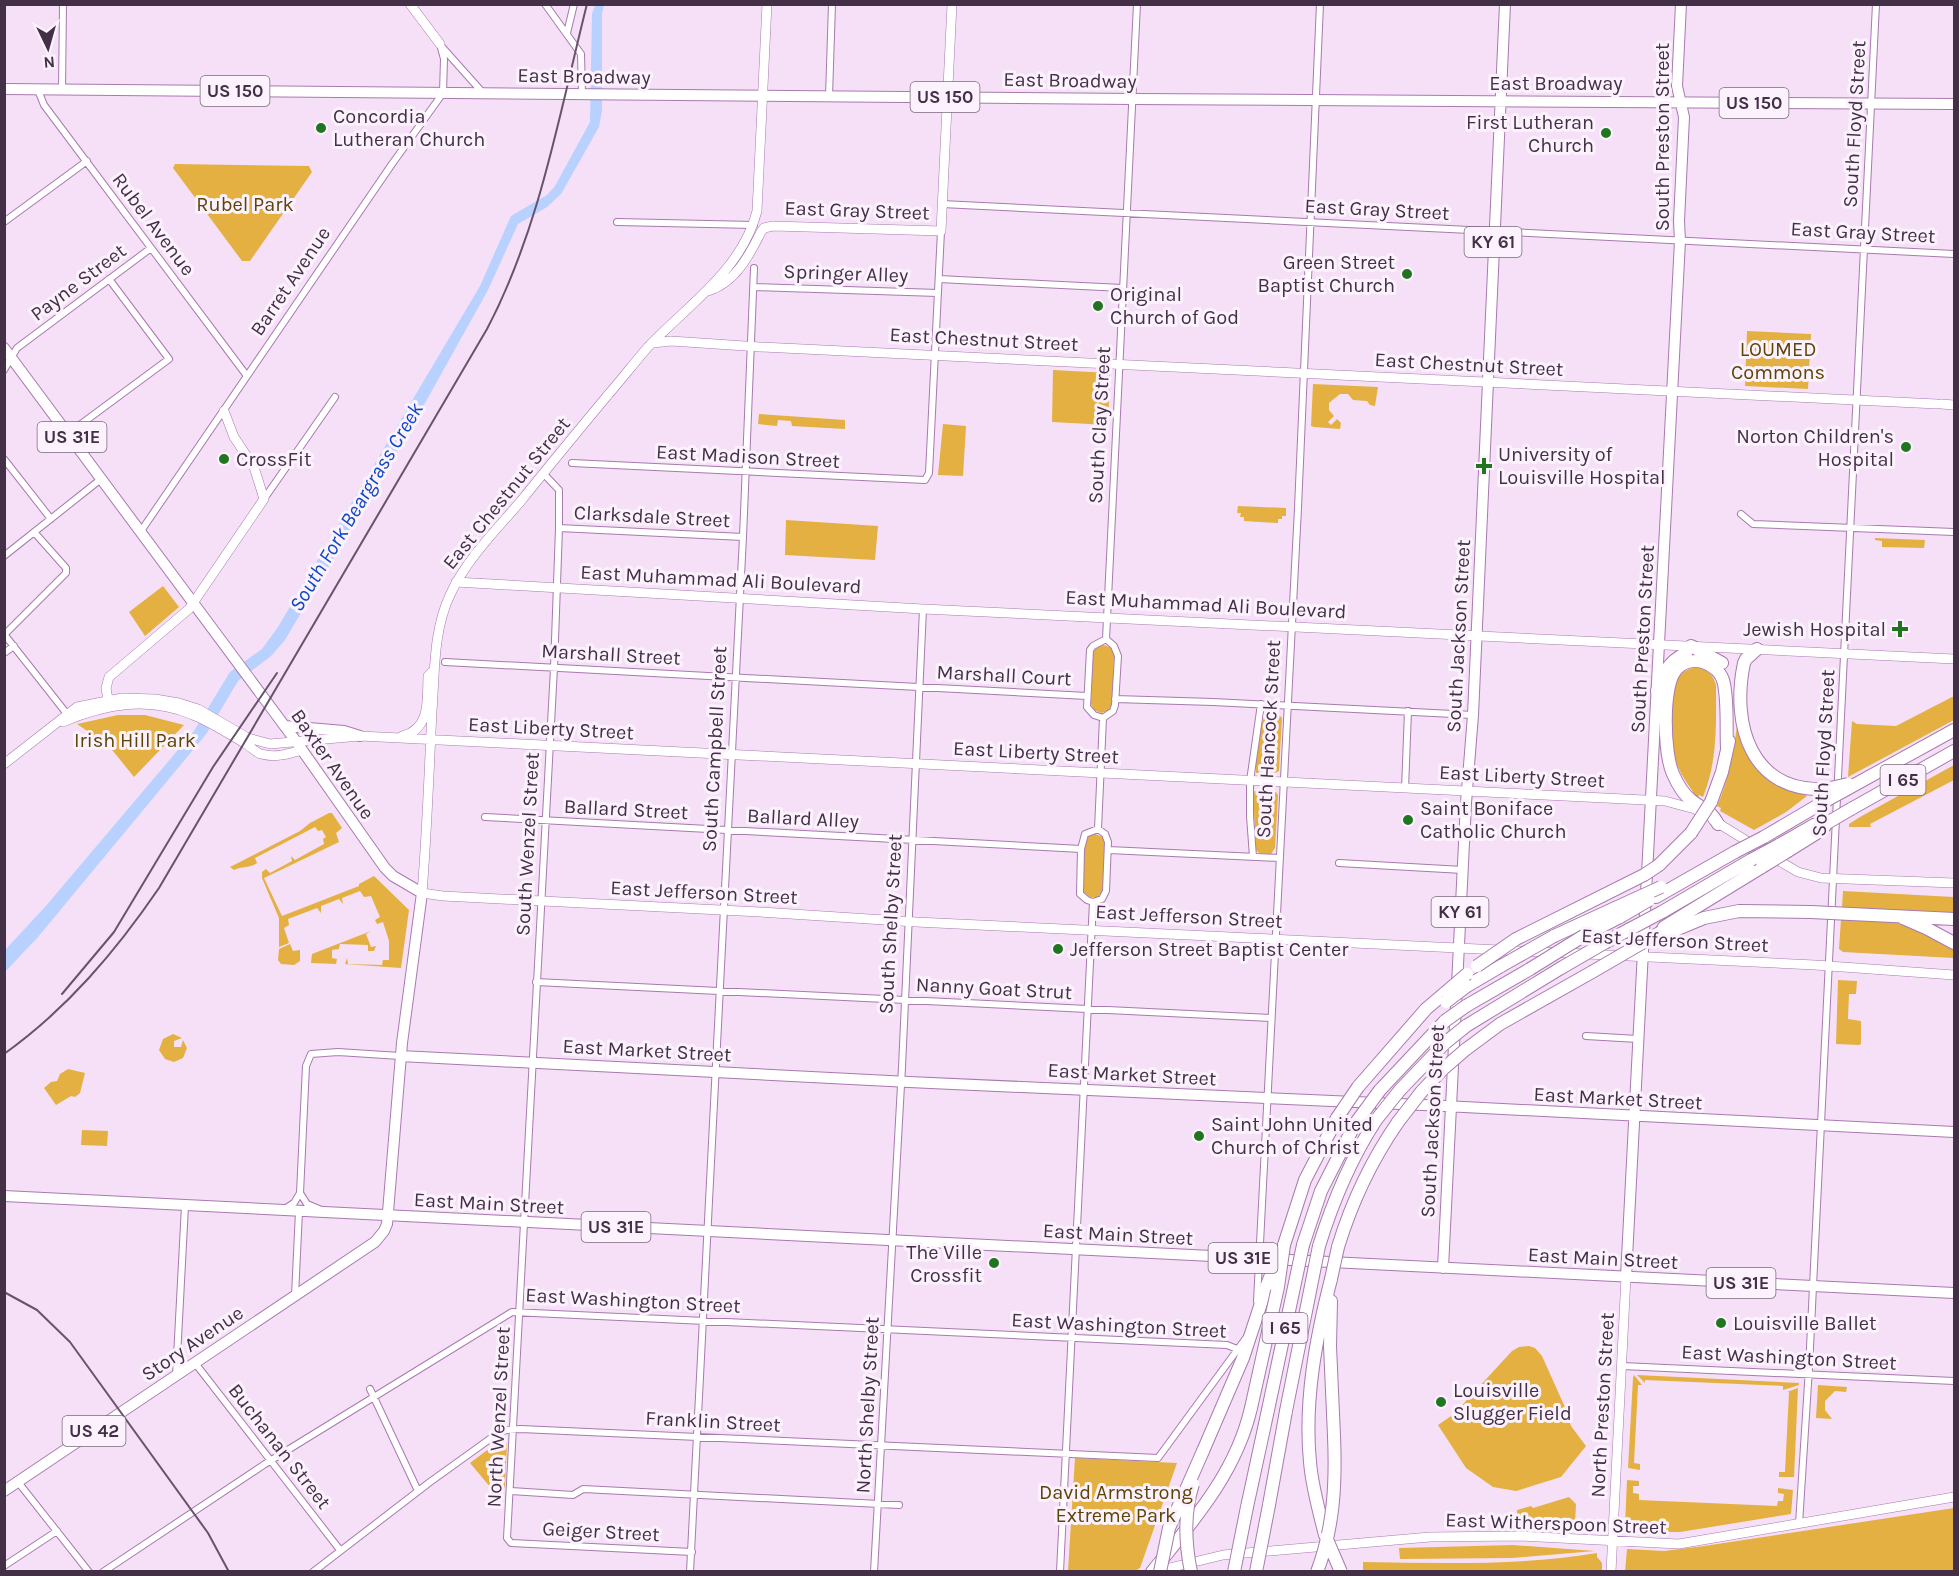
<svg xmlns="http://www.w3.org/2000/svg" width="1959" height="1576" viewBox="0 0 1959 1576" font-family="Karla,sans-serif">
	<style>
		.green { fill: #e4b041 }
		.water { fill: #b9d1fe }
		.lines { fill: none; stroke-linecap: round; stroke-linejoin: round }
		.street-casing { stroke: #a979af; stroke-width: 8 }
		.secondary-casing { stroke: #a979af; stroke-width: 10 }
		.primary-casing { stroke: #a979af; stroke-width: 12 }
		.highway-casing { stroke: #a979af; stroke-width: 14 }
		.street { stroke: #fff; stroke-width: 6 }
		.secondary { stroke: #fff; stroke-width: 9 }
		.primary { stroke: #fff; stroke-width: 10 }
		.highway { stroke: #fff; stroke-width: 12 }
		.rail { stroke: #68546a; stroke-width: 2 }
		.highway-bridge-casing { stroke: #a979af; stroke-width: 14; stroke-linecap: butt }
		.highway-bridge { stroke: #fff; stroke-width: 12 }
		.poi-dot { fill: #227520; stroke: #fcf2fd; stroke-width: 2 }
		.labels { text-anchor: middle; stroke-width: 6; stroke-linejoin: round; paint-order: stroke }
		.shield { fill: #fcf2fd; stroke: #7b6a7d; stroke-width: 1.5 }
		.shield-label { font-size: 18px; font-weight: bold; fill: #443046 }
		.street-label { font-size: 20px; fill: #443046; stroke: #fcf2fd }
		.poi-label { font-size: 20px; fill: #443046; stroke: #fcf2fd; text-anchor: start }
		.park-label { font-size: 20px; fill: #5d4406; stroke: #fcf2fd }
		.water-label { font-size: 21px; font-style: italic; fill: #0f48c3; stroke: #fcf2fd }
	</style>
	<rect width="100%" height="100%" fill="#f5e0f8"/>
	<path class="green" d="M175,164L309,166L312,172L250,261H242L173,168Z
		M1747,331L1811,334L1808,389L1745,386Z
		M1053,370L1110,373L1108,425L1052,422Z
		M1313,384L1378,387L1375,406L1370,405L1367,401L1353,400L1348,394H1340L1329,403V410L1334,416L1328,422L1331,425L1337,419L1341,423L1340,429L1314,427L1311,426Z
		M759,414L845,420V429L792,426L791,421L778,420L777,426L758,424Z
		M943,424L966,426L963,476L938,475Z
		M1238,506L1286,508V516H1282V519H1278V523L1244,521V517H1240L1241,513H1237Z
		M786,520L878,526L875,560L785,555Z
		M1875,538L1925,540L1924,548L1882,547V541L1875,540Z
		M163,586L179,607L145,636L129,612Z
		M1104,645L1112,648L1114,655L1112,705L1108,711L1101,713L1094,710L1091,704L1093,653L1096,647Z
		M1696,667C1707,669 1713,674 1716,685C1716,724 1718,760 1703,797L1699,795L1697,801C1693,796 1694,793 1691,789C1683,777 1678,770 1674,755C1671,741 1670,692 1677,680C1681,672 1687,669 1696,667Z
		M1954,696V720L1848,777L1852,721L1857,724L1896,726Z
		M1267,713L1278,714L1282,718L1279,771L1275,773H1256C1255,759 1259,722 1267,713Z
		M118,715H145L184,725L134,777L109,746L77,724Z
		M1738,718L1739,732L1748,755L1777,782L1807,796L1786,812L1754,830L1720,811L1721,808L1717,806C1730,777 1734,749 1738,718Z
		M1954,765V780L1870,824L1871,827H1849V824L1860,817Z
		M1255,791L1276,792L1278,795L1275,848L1271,854L1259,853L1256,850L1253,792Z
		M329,813H332L342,828L336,833L339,842L264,878L282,916L359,886V884L374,876L409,910L401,968L345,964L347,958L348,964L382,965L383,960H389V941L383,922L377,924L375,920L380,917L371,896L364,897L360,891L342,898L343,904L339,899L321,906V913L317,908L288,919L289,925L284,928L289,943L279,947V918L262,878V872L266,869L270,873L292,861L291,856L295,860L324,844L323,839L326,837L322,830L318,831L315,827L255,858L257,863C251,868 242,866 234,870L230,867L300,831L310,823Z
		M1095,834L1103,837L1105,843L1103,890L1098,897H1090L1082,891L1084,842L1087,836Z
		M1843,891L1954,897V913L1842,907Z
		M1841,919C1858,920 1877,919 1894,922C1915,926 1936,938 1954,949V958L1843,952L1839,949Z
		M371,931L366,934L371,947L376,946L374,951H368V945L340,944L339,949L332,950V958L337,959L336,964L311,963L312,954Z
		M290,944L293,951L300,950V961L294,965L281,964L278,960L279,949Z
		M1838,980L1857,981L1856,994H1849L1848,1019L1861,1021V1044L1859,1045L1836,1044Z
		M173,1034L182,1038L174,1041V1047H181L183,1040L187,1048L183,1058L174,1062L165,1059L159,1050L163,1039Z
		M68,1069L85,1073L80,1093L75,1097L71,1096L56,1105L44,1088L51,1082L57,1081L60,1074Z
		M82,1130L108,1131L107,1146L81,1145Z
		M1529,1346L1535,1348L1542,1356L1568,1414L1571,1426L1586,1446L1561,1477L1516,1491L1493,1487L1466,1468L1438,1425L1454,1414L1512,1351L1519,1347Z
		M1634,1375L1642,1385H1638L1634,1463L1640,1464V1470L1628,1468L1633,1378Z
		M1637,1375L1799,1383V1385L1783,1390V1386L1645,1380V1383Z
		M1818,1385L1847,1387L1846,1392L1835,1391L1825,1401V1410L1832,1419L1816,1418Z
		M1798,1388L1794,1477H1779V1472H1785L1789,1392H1787Z
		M498,1442L507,1444L505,1488L496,1494L470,1463Z
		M1075,1458L1177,1463L1140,1568L1133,1572L1068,1571Z
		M1627,1480L1639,1481V1486H1633V1493L1639,1494V1500L1777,1506L1778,1501H1783L1784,1494L1778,1493V1488L1793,1490L1791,1514L1680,1532H1630L1627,1530L1625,1525Z
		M1569,1497L1576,1504L1575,1525L1571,1529L1510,1526L1507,1524H1517V1510L1531,1506L1533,1508Z
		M1954,1508V1571L1625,1572L1627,1549L1664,1551L1704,1546Z
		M1513,1545L1595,1551L1512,1558L1400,1559L1399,1548Z
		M1597,1553V1557L1602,1563V1571H1363V1562C1441,1563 1519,1566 1597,1553Z"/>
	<path class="water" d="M595,5H604L602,13V110L599,127L561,194L547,207L518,224L488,290L420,412L285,640L271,656L238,681L207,733L38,937L5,972V950L45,907L194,731L230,672L262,649L278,627L480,286L511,216L547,195L555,186L590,122L592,14Z"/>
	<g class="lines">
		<defs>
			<path id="street" d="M545,4L581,54L582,94
				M567,33L574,4
				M442,47L483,93
				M38,90L44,105L247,376
				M62,90L63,4
				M829,96L832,4
				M942,204L1954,254
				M4,222L87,161
				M617,222L754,225
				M939,279L1122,288
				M754,287L938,293
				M4,370L17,348L151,248
				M69,433L169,359L109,279
				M4,459L51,519
				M572,463L925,480L929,473L941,231
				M543,473L559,490V528L554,668L507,1538L511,1543L692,1552
				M264,499L335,397
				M1741,514L1753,524L1954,532
				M559,528L743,537
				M141,531L392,164L443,93L444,59L440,44
				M4,556L101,479
				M4,634L67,714
				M5,634L66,573V568L34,532
				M1106,639L1137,4
				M4,653L14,646
				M445,662L1087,696
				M1115,699L1213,702L1473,715
				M1103,718L1094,715L1087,707L1090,650L1093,646L1106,639
				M1103,718L1113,711L1115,705L1118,656L1114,646L1106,639
				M1405,789L1408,711
				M485,817L1081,849
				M1098,829L1105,834L1108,842L1106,891L1102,899L1093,902L1087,900L1080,894L1081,849L1085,834Z
				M1098,829L1103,718
				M1109,850L1279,858
				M1253,857L1250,816V781L1261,704
				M1339,863L1463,870
				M536,982L1271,1018
				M1586,1036L1638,1039
				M300,1193L307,1204L319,1209
				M286,1208L294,1203L300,1193L306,1066L311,1054L338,1052L400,1056
				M295,1296L299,1211
				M1257,1301L1298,508L1320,4
				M195,1363L340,1550
				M1622,1366L1954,1381
				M176,1376L185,1206
				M370,1389L418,1491
				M18,1482L89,1572
				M511,1491L573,1495L583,1489L899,1505
				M1799,1524L1809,1368L1876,4
				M4,1566L57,1531
				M103,1572L265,1464L512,1312L1227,1345L1237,1349
				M313,1572L430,1482L494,1436L506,1430L521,1429L1158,1458L1246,1338
				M690,1572L743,537L754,268
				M874,1572L902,1067L923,609
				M1060,1572L1093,902"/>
			<path id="secondary" d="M410,4L440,44
				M767,4L757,211C742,270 688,305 648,347C634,363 621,380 607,396C578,431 549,466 521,501C496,530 466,560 450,595C433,631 435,672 432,711C429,772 427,832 422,893L443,896L760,912L916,922L1815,965L1954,975
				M708,291C735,283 749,256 761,232L764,228L773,226L941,231L952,4
				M653,343L671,341L760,347L1937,404
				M1941,404L1954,405
				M456,582L923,609L1954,659
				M109,706L106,688L109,677L189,609L264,499L254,467L234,437L224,411
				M63,722C106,704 148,696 193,715C211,722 229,734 246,744C251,747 255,752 261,754C275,758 288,754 302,750
				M402,736C431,729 427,700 428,676L432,672
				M4,764L77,707L122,698L155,699L179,703L198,709L248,738L270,744L360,736L1665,801L1695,809L1701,813
				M1713,820L1755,846
				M1771,856L1798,872L1821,878L1954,883
				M1157,1571L1223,1555L1430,1537L1519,1536L1679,1544L1954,1497
				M1611,1572L1626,1277"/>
			<path id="primary" d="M4,89L1133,99L1954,104
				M4,348L295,740L385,868L393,876L422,893L402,1043L387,1224L384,1231L375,1242L4,1491
				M285,726L344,731L360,736
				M400,1056L909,1082L1445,1106L1954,1132
				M4,1196L1954,1293
				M1443,1268L1466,803L1473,715L1505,4
				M1626,1277L1680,241L1679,221L1684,117L1677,86L1681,4"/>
			<path id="highway" d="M1691,646L1722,663
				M1757,649L1746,659L1744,663C1731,725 1751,793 1826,789
				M1657,691C1663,673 1668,662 1686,653
				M1847,789L1954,730
				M1711,802L1722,772L1729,741
				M1851,809L1954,751
				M1718,824C1710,809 1703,810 1691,800C1683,794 1677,783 1673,774C1664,754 1662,688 1675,671C1689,652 1720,662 1724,684C1728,704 1726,728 1727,748
				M1764,837L1827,800
				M1779,845L1814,825L1827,823
				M1788,851L1820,831L1825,826
				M1659,865L1691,833
				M1656,897L1735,852
				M1662,912L1751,860
				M1851,914L1954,919
				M1903,918L1926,928L1954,943
				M1661,932L1668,933L1704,918L1739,911L1811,912
				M1661,932L1664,927L1762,867
				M1585,935L1620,917
				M1554,936L1615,908
				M1606,942L1630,929
				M1467,986L1501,966
				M1466,1006L1530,969
				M1466,1026L1561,968
				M1465,1050L1500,1024L1592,972
				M1358,1087L1426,1009L1446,992
				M1380,1090L1445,1021
				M1400,1090L1445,1043
				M1422,1091L1443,1069
				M1284,1245L1305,1180L1337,1118
				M1303,1245L1321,1191L1355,1124
				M1319,1246C1333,1201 1350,1160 1376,1120
				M1338,1247C1352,1201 1371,1161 1398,1122
				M1331,1301L1330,1346L1334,1436
				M1203,1451L1243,1358L1267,1285
				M1269,1505L1286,1411
				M1247,1507L1268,1410
				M1325,1535C1319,1511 1312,1487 1310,1462C1304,1401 1316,1338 1331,1279
				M1152,1572C1193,1521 1236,1473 1251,1408"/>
		</defs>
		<use href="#street" class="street-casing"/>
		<use href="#secondary" class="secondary-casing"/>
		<use href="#primary" class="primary-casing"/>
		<use href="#highway" class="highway-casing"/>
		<use href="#street" class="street"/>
		<use href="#secondary" class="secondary"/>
		<use href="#primary" class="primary"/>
		<use href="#highway" class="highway"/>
		<path class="rail" d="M62,994L114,932L213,767L277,673
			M4,1054C67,1009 116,951 159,888L487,329C540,228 559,115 587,4
			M4,1292L37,1310L70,1342L208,1533L229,1572"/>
		<defs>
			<path id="highway-bridge" d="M1826,789L1848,784
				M1827,800L1847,789
				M1827,823L1851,809
				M1691,833L1711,802
				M1735,852L1764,837
				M1751,860L1779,845
				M1762,867L1788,851
				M1615,908L1661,887
				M1811,912L1851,914
				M1620,917L1649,900
				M1630,929L1662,912
				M1477,966L1516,939L1644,875L1659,865
				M1501,966L1554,936
				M1561,968L1606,942
				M1530,969L1585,935
				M1592,972L1661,932
				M1446,992L1467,974
				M1446,1002L1467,986
				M1445,1021L1466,1006
				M1445,1043L1466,1026
				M1443,1069L1465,1050
				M1337,1118L1358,1087
				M1376,1120L1400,1090
				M1398,1122L1422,1091
				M1355,1124L1380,1090
				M1331,1279L1338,1247
				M1267,1285L1276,1262
				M1251,1408L1278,1287L1284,1245
				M1268,1410L1303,1245
				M1286,1411L1319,1246
				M1326,1537L1341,1572
				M1160,1572L1169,1528L1203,1451
				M1191,1572C1185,1543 1184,1512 1193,1484
				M1234,1572L1247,1507
				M1256,1572L1269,1505
				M1317,1572C1334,1527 1336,1483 1334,1436"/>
		</defs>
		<use href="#highway-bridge" class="highway-bridge-casing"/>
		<use href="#highway-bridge" class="highway-bridge"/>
	</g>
	<g class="poi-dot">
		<circle cx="321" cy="128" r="6"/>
		<circle cx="1606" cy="133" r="6"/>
		<circle cx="1407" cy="274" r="6"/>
		<circle cx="1098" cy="306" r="6"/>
		<circle cx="1906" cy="447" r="6"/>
		<circle cx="224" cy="459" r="6"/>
		<path d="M1481 457h6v6h6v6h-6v6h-6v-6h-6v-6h6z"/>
		<path d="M1897 620h6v6h6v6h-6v6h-6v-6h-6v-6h6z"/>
		<circle cx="1408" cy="820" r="6"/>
		<circle cx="1058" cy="949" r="6"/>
		<circle cx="1199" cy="1136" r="6"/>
		<circle cx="994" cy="1263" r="6"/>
		<circle cx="1721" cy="1323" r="6"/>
		<circle cx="1441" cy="1402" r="6"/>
	</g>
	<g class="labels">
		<g class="shield">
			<rect x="200.5" y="76" width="69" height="30" rx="4.5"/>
			<rect x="910.5" y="82" width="69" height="30" rx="4.5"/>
			<rect x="1719.5" y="88" width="69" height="30" rx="4.5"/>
			<rect x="1464.5" y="227" width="57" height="30" rx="4.5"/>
			<rect x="37.5" y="422" width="69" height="30" rx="4.5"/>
			<rect x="1880.5" y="765" width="45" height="30" rx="4.5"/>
			<rect x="1431.5" y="897" width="57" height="30" rx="4.5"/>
			<rect x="581.5" y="1212" width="69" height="30" rx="4.5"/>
			<rect x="1208.5" y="1243" width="69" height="30" rx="4.5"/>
			<rect x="1706.5" y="1268" width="69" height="30" rx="4.5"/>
			<rect x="1262.5" y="1313" width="45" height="30" rx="4.5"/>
			<rect x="62.5" y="1416" width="63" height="30" rx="4.5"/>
		</g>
		<g class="shield-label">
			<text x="235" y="97">US 150</text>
			<text x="945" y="103">US 150</text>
			<text x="1754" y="109">US 150</text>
			<text x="1493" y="248">KY 61</text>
			<text x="72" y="443">US 31E</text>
			<text x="1903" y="786">I 65</text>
			<text x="1460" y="918">KY 61</text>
			<text x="616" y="1233">US 31E</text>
			<text x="1243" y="1264">US 31E</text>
			<text x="1741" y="1289">US 31E</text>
			<text x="1285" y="1334">I 65</text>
			<text x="94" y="1437">US 42</text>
		</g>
		<g class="street-label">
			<text transform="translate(584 76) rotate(1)" y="7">East Broadway</text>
			<text transform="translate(1070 80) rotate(1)" y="7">East Broadway</text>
			<text x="1556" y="90">East Broadway</text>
			<text transform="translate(1854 124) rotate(-87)" y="7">South Floyd Street</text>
			<text transform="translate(1662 137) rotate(-90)" y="7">South Preston Street</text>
			<text transform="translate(1377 209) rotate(3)" y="7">East Gray Street</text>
			<text transform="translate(857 210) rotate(2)" y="7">East Gray Street</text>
			<text transform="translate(154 224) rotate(53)" y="7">Rubel Avenue</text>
			<text transform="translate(1863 232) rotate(3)" y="7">East Gray Street</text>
			<text transform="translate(846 273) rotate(2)" y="7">Springer Alley</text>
			<text transform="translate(290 281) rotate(-56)" y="7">Barret Avenue</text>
			<text transform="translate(78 282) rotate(-37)" y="7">Payne Street</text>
			<text transform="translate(984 339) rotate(3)" y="7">East Chestnut Street</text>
			<text transform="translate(1469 364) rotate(3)" y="7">East Chestnut Street</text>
			<text transform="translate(1099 425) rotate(-87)" y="7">South Clay Street</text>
			<text transform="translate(748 456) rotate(3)" y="7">East Madison Street</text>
			<text transform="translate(506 493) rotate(-51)" y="7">East Chestnut Street</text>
			<text transform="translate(652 516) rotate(3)" y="7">Clarksdale Street</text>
			<text transform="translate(721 579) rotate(3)" y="7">East Muhammad Ali Boulevard</text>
			<text transform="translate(1206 604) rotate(3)" y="7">East Muhammad Ali Boulevard</text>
			<text transform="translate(1458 636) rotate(-87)" y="7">South Jackson Street</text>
			<text transform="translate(1642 639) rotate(-87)" y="7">South Preston Street</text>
			<text transform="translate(611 654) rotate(3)" y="7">Marshall Street</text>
			<text transform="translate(1004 675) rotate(3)" y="7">Marshall Court</text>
			<text transform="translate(551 728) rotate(3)" y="7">East Liberty Street</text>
			<text transform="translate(1268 739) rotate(-87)" y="7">South Hancock Street</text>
			<text transform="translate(714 749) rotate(-87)" y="7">South Campbell Street</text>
			<text transform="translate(1036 752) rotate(3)" y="7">East Liberty Street</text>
			<text transform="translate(1823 753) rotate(-87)" y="7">South Floyd Street</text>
			<text transform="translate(333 764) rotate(55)" y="7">Baxter Avenue</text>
			<text transform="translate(1522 776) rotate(3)" y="7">East Liberty Street</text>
			<text transform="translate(626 809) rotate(3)" y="7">Ballard Street</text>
			<text transform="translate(803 818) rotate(3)" y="7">Ballard Alley</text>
			<text transform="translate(527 844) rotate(-87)" y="7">South Wenzel Street</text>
			<text transform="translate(704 892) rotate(3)" y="7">East Jefferson Street</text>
			<text transform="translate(1189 916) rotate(3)" y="7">East Jefferson Street</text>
			<text transform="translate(890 924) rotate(-87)" y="7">South Shelby Street</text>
			<text transform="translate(1675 940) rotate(3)" y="7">East Jefferson Street</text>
			<text transform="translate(994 988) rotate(3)" y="7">Nanny Goat Strut</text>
			<text transform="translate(647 1050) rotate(3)" y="7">East Market Street</text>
			<text transform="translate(1132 1074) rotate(3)" y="7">East Market Street</text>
			<text transform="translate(1618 1098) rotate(3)" y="7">East Market Street</text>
			<text transform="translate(1432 1121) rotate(-87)" y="7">South Jackson Street</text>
			<text transform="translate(489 1203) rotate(3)" y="7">East Main Street</text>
			<text transform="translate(1118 1234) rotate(3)" y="7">East Main Street</text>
			<text transform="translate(1603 1258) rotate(3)" y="7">East Main Street</text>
			<text transform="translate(633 1300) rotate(3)" y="7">East Washington Street</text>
			<text transform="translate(1119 1325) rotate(3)" y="7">East Washington Street</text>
			<text transform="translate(192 1343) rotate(-34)" y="7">Story Avenue</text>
			<text transform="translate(1789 1357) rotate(3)" y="7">East Washington Street</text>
			<text transform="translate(867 1405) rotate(-87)" y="7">North Shelby Street</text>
			<text transform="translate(1602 1405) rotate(-87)" y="7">North Preston Street</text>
			<text transform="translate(498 1417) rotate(-87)" y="7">North Wenzel Street</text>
			<text transform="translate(713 1421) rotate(3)" y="7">Franklin Street</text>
			<text transform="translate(280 1446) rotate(52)" y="7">Buchanan Street</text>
			<text transform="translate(1556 1523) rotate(2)" y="7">East Witherspoon Street</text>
			<text transform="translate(601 1531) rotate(3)" y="7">Geiger Street</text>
		</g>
		<g class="poi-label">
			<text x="333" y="123">Concordia<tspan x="333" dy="23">Lutheran Church</tspan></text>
			<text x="1594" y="129" text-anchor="end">First Lutheran<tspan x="1594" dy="23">Church</tspan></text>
			<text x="1395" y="269" text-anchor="end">Green Street<tspan x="1395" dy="23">Baptist Church</tspan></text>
			<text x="1110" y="301">Original<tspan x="1110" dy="23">Church of God</tspan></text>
			<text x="1894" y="443" text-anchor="end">Norton Children's<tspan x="1894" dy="23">Hospital</tspan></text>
			<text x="1498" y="461">University of<tspan x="1498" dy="23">Louisville Hospital</tspan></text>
			<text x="236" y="466">CrossFit</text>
			<text x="1886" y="636" text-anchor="end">Jewish Hospital</text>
			<text x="1420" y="815">Saint Boniface<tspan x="1420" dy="23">Catholic Church</tspan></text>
			<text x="1070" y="956">Jefferson Street Baptist Center</text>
			<text x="1211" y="1131">Saint John United<tspan x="1211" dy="23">Church of Christ</tspan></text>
			<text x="982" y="1259" text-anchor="end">The Ville<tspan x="982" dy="23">Crossfit</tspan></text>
			<text x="1733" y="1330">Louisville Ballet</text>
			<text x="1453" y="1397">Louisville<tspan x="1453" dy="23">Slugger Field</tspan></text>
		</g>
		<g class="park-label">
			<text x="245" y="211">Rubel Park</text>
			<text x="1778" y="356">LOUMED<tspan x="1778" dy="23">Commons</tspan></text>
			<text x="135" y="747">Irish Hill Park</text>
			<text x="1116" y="1499">David Armstrong<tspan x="1116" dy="23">Extreme Park</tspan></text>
		</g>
		<g class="water-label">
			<text transform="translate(356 507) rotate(-59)" y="7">South Fork Beargrass Creek</text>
		</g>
	</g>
	<rect width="1959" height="1576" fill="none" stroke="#443046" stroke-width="12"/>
	<g transform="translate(48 48) rotate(175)" stroke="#fcf2fd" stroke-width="4.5" paint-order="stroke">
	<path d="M0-4.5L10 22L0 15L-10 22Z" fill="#443046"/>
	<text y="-9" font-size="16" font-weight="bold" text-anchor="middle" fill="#443046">N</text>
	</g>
</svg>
